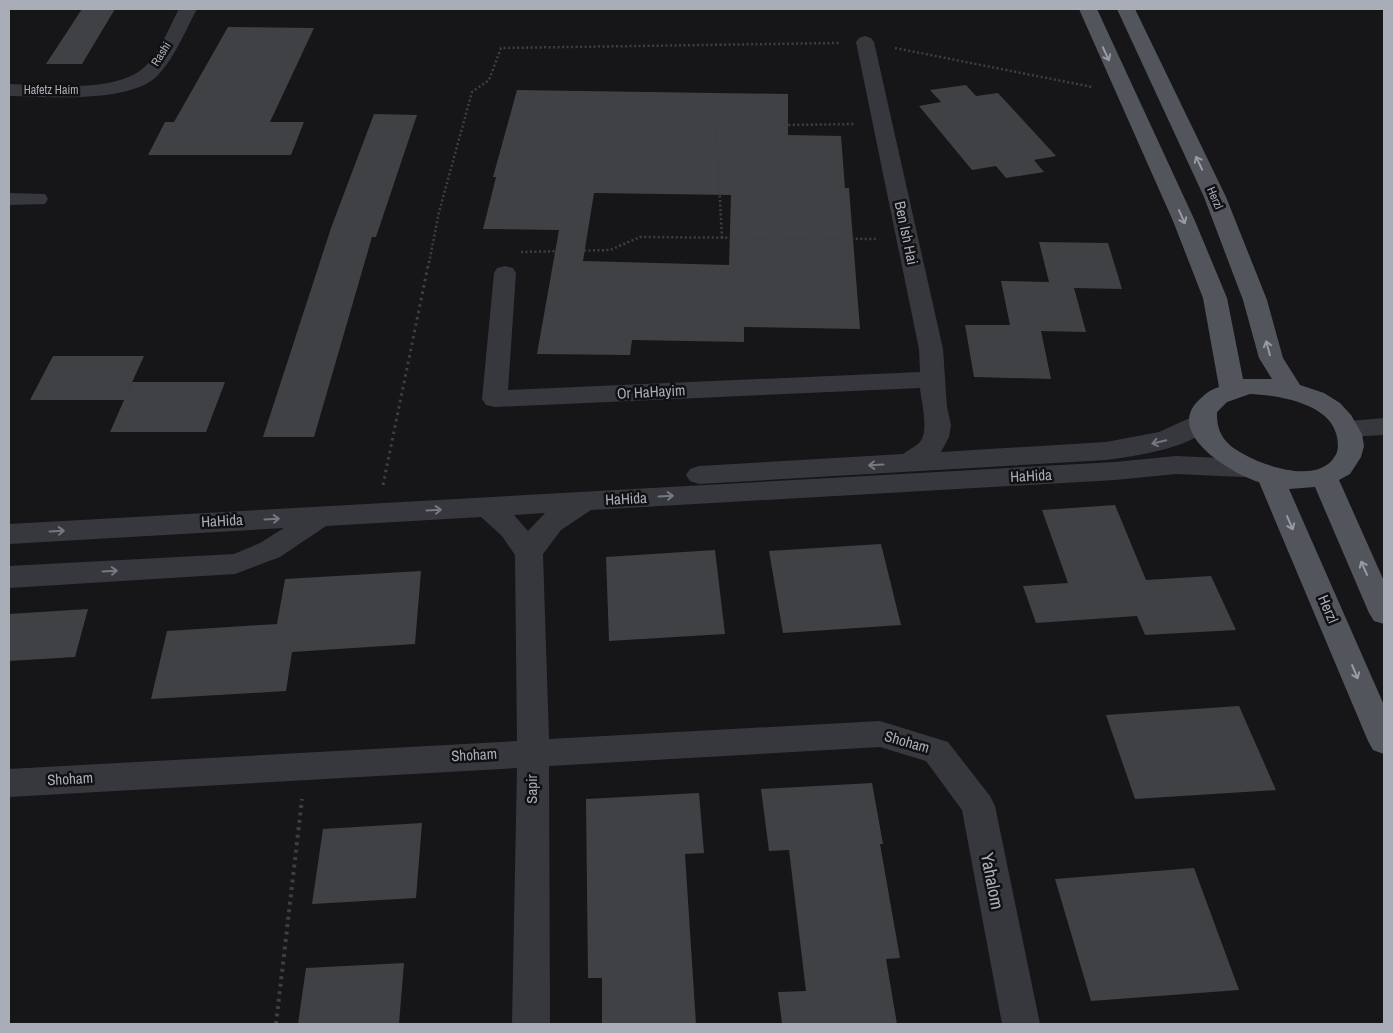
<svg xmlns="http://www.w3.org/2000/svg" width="1393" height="1033" viewBox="0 0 1393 1033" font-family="'Archivo Narrow',sans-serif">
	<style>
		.building { fill: #404145; fill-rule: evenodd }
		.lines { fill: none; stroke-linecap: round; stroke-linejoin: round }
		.path-far2 { stroke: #3d3f44; stroke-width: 2.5; stroke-dasharray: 2 2.5; stroke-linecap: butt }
		.path-far1 { stroke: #3d3f44; stroke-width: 3; stroke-dasharray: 2.5 4; stroke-linecap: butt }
		.path { stroke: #3d3f44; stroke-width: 4; stroke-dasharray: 3 4.5; stroke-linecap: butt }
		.minor { fill: #37383d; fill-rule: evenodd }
		.major { fill: #53555c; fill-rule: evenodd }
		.oneway { stroke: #979ba6 }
		.oneway2 { stroke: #757881 }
		.labels { text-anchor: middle; stroke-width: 5; stroke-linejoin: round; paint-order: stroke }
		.far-street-label { font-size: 12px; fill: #a8adb8; stroke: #111113 }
		.street-label { font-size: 15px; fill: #a8adb8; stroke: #111113 }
		.near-street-label { font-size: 18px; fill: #a8adb8; stroke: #111113 }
	</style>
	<rect width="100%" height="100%" fill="#161618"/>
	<path class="building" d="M82,9H115L82,64H46Z
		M228,27L314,28L270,122H304L291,155H148L165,122H174Z
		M966,85L976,96L998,93L1056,156L1034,160L1044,172L1006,178L996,166L972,170L919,106L941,102L930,90Z
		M517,90L788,94V135L841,136L845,188H849L860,329L744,327V342L632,340L630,355L537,354L559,230L483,229L496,177H493ZM594,193L731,195L729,265L583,261Z
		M374,114L417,115L376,237H372L314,437H263L331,228Z
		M1039,242L1108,243L1122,289L1074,288L1086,332L1041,331L1051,379L974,377L965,325H1010L1001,281L1049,282Z
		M53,356H144L124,400H30Z
		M132,382H225L206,432H110Z
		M1115,505L1146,580L1211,576L1236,630L1145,635L1137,616L1036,623L1023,586L1068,583L1042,510Z
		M881,544L901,625L783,633L769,551Z
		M715,550L725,634L609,641L606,557Z
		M421,571L415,644L292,652L286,691L151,699L167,631L277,624L285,579Z
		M88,609L75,657L9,661V614Z
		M1239,706L1276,790L1135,799L1106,715Z
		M872,783L883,844H880L900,958L886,959L897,1024H782L778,992L806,991L789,850L769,851L761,789Z
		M699,793L704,853L685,854L696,1024H602V978H588L586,799Z
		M422,823L416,898L312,904L323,829Z
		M1194,868L1239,990L1091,1001L1055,879Z
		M404,963L399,1024H298L306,968Z"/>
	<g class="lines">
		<path class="path-far2" d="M895,48L1092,87
			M722,238L716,126L855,124
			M521,252L610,250L640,237L877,239
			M429,263L439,212L472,92L489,80L501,48L839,43"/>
		<path class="path-far1" d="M383,485L429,261"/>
		<path class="path" d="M276,1024L302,799"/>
		<path class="minor" d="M179,9H197C185,31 174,60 155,78C126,103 46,97 9,96V84C45,85 111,93 141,70C159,56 168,29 179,9Z
			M865,36L871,38L874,42L943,349L947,407L951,425L949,437L941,452L1106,442L1159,432L1203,412L1212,414L1216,420C1198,448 1136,456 1106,460L699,484L690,481L686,475L690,469L699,466L903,454C908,450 915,447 919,443C930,433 921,401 920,388L495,407L486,405L482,399L494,273L497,268L505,266L513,268L516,273L508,390L920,372L919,349L856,42L859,38Z
			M9,193L45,194L48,199L45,204L9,205Z
			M1384,418V435L1347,437L1338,434L1334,428L1338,422Z
			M1176,456L1243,459L1252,462L1256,468L1252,474L1243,477L1176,474L1115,480L591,510L561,530L543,554L549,739L880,721L948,742L990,796L995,806L1040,1024H1002L962,810L926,761L880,747L549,766L550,1024H512L517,768L9,797V769L517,741L515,555L502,536L481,517L326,526L280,557L235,574L9,588V566L234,554L260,543L284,528L9,544V524L1115,462ZM545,513L528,531L514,515Z"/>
		<path class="major" d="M1079,9H1097L1195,221L1227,298L1243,379H1272L1259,358L1243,300L1204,197L1117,9H1135L1226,197L1267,300L1283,358L1300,385L1324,393L1340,403L1351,415L1362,434L1364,446L1361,457L1350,474L1339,480L1384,581V624L1374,621L1369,613L1315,487L1289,489L1384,705V754L1373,750L1368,741L1259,482C1234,475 1166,435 1197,402C1204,395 1209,390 1219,387L1203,298L1173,221ZM1250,394C1277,395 1331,403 1337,437C1338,444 1339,450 1335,456C1319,484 1268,467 1247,456C1227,446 1216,435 1217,412L1227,402Z"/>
	</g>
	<defs><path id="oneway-shaft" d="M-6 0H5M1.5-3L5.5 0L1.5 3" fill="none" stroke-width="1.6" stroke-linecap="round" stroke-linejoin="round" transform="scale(1.25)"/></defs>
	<g class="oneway">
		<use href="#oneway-shaft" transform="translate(1106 54) rotate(65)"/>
		<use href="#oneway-shaft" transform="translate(1199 163) rotate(-115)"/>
		<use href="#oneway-shaft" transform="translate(1182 217) rotate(66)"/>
		<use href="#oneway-shaft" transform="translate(1268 348) rotate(-105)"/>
		<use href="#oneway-shaft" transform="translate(1290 523) rotate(67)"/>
		<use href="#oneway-shaft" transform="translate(1364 568) rotate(-114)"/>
		<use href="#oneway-shaft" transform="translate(1355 672) rotate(67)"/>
	</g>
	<g class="oneway2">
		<use href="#oneway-shaft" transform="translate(1159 442) rotate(166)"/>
		<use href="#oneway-shaft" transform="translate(876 465) rotate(177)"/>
		<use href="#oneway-shaft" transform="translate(666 496) rotate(-3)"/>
		<use href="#oneway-shaft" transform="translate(434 510) rotate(-3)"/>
		<use href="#oneway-shaft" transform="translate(272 519) rotate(-3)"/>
		<use href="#oneway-shaft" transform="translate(57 531) rotate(-3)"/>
		<use href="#oneway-shaft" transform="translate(110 571) rotate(-3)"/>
	</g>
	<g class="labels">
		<g class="far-street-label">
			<text transform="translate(161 54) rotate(-58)" y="4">Rashi</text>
			<text x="51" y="94">Hafetz Haim</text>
			<text transform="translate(1215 198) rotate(67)" y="4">Herzl</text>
		</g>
		<g class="street-label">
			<text transform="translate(906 233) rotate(78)" y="5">Ben Ish Hai</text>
			<text transform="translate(651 392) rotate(-3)" y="5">Or HaHayim</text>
			<text transform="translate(1031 476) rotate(-3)" y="5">HaHida</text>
			<text transform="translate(626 499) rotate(-3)" y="5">HaHida</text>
			<text transform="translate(222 521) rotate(-3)" y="5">HaHida</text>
			<text transform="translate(1328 609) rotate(67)" y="5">Herzl</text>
			<text transform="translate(907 742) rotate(16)" y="5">Shoham</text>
			<text transform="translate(474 755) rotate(-3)" y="5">Shoham</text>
			<text transform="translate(70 779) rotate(-3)" y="5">Shoham</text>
			<text transform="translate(532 789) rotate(-90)" y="5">Sapir</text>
		</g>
		<g class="near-street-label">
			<text transform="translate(992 881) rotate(79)" y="6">Yahalom</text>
		</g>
	</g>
	<rect width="1393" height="1033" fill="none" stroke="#a8adb8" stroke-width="20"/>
</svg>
